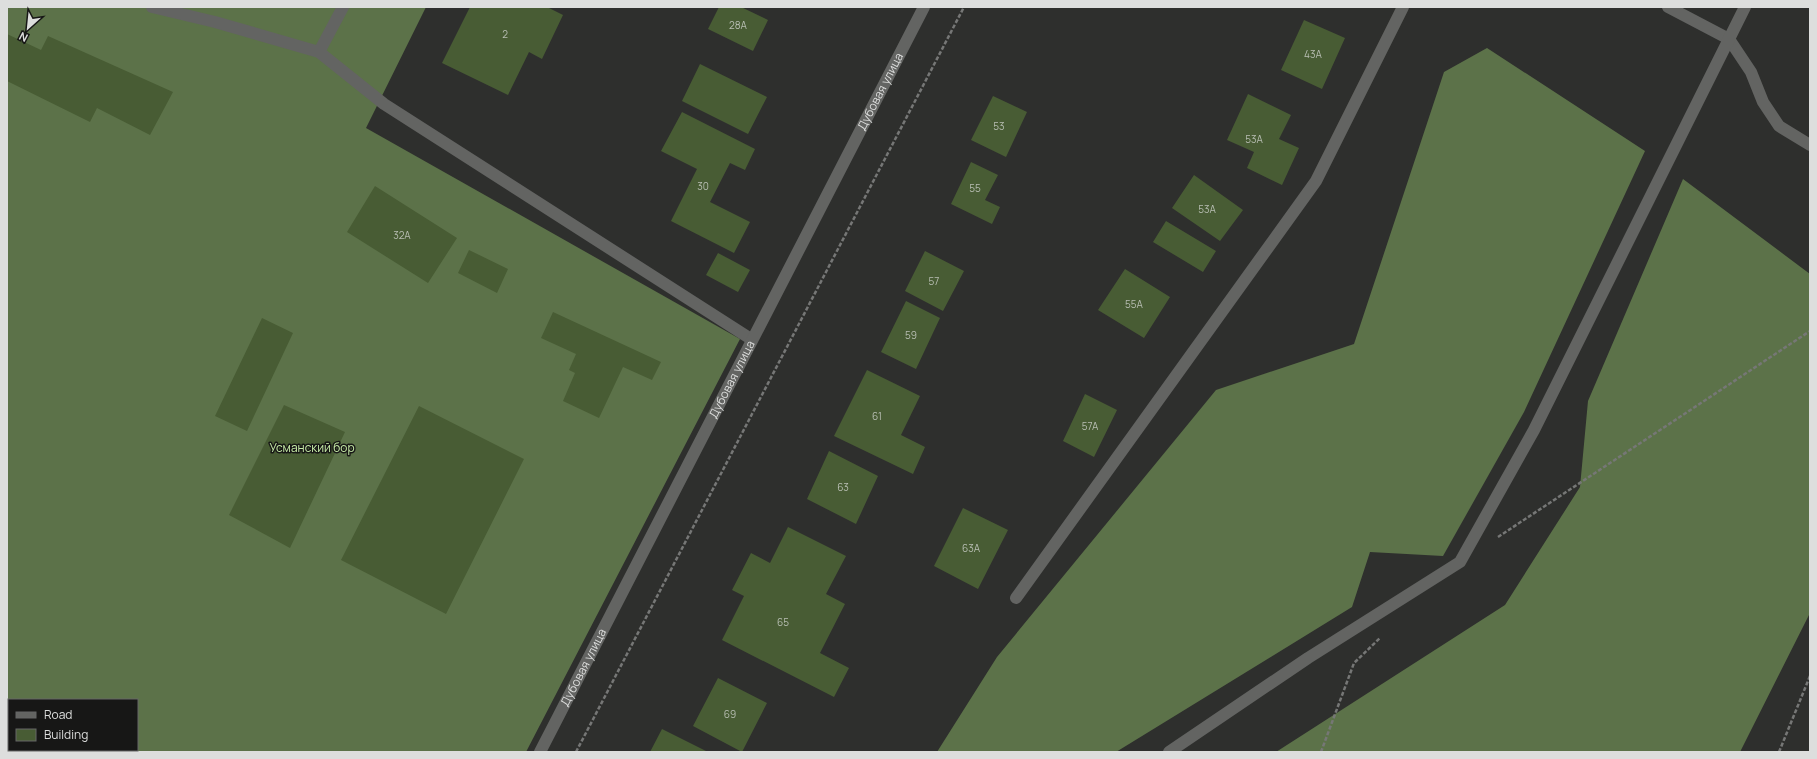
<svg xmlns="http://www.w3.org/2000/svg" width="1817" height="759" viewBox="0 0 1817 759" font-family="Manrope,sans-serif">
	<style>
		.forest { fill: #5c7249; fill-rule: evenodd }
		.building { fill: #485c34 }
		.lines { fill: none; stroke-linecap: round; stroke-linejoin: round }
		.path { stroke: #767776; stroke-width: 2.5; stroke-dasharray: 4 2; stroke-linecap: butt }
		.lane { stroke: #636462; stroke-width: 12 }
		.street { stroke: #636462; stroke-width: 12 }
		.secondary { stroke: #636462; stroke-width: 12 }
		.labels { text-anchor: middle; stroke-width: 3; stroke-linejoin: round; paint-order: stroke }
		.number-label { font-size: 10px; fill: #b8beb3 }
		.street-label { font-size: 12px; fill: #dddedd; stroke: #171716 }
		.park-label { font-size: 12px; fill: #c7eca8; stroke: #171716 }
	</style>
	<rect width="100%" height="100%" fill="#2e2f2d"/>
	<path class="forest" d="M7,7H426L366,128L740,339L526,752H7ZM9,700H137V750H9Z
		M1487,48L1645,151L1524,412L1443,556L1370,552L1352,607L1116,752H937L997,657L1216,390L1354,344L1444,72Z
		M1683,179L1810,274V613L1740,752H1276L1505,605L1580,487L1588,401Z"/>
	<path class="building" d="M470,7H547L563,15L542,59L529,52L508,95L442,63Z
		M719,7H741L768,20L753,51L708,29Z
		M1304,20L1345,38L1322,89L1281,70Z
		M7,34L41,50L48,36L173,92L150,135L97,108L90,122L7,81Z
		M700,64L767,97L748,134L682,101Z
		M1248,94L1291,115L1279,139L1299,148L1282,185L1247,168L1254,152L1227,140Z
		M993,96L1027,112L1006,157L971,140Z
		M682,112L755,149L745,170L730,163L710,202L750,222L734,253L671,221L697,169L661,151Z
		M971,162L998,175L985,200L1000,207L992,224L951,204Z
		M1194,175L1243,210L1220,241L1172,208Z
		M375,186L457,238L428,283L347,232Z
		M1166,221L1216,251L1203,272L1153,242Z
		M469,250L508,269L497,293L458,273Z
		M925,251L964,271L943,311L905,291Z
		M718,253L750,270L738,292L706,275Z
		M1125,269L1170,297L1144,338L1098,310Z
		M906,301L940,318L916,369L881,352Z
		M553,312L661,362L652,380L623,367L599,418L563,401L575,373L569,370L576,354L541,338Z
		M262,318L293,333L247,431L215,416Z
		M867,370L920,396L901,435L925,447L913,474L834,436Z
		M1085,394L1117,410L1094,457L1063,441Z
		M284,405L345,432L290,548L229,515Z
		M419,406L524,459L446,614L341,560Z
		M829,451L878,476L856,524L807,499Z
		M963,508L1008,530L978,589L934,566Z
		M788,527L846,556L826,594L845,604L820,653L849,668L834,697L722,640L744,596L732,590L751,553L770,563Z
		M718,678L767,703L742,752L693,726Z
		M662,729L708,752H650Z"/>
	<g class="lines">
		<path class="path" d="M1498,537L1810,331
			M576,752L964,7
			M1321,752L1354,663L1380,638
			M1779,752L1810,676"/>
		<path class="lane" d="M1668,7L1729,39L1751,72L1763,102L1779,126L1810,145"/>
		<path class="street" d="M152,7L215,22L319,52L384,104L751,339
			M319,52L343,7
			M1016,598L1316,181L1403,7
			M1169,752L1308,658L1460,562L1534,430L1745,7"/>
		<path class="secondary" id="s1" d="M540,752L924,7"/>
	</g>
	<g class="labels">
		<g class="number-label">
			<text x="738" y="29">28А</text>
			<text x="505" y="38">2</text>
			<text x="1313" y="58">43А</text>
			<text x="999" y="130">53</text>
			<text x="1254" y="143">53А</text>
			<text x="703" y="190">30</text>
			<text x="975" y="192">55</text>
			<text x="1207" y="213">53А</text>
			<text x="402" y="239">32А</text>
			<text x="934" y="285">57</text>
			<text x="1134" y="308">55А</text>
			<text x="911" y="339">59</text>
			<text x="877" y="420">61</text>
			<text x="1090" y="430">57А</text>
			<text x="843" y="491">63</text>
			<text x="971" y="552">63А</text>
			<text x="783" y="626">65</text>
			<text x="730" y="718">69</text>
		</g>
		<g class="street-label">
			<text dy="4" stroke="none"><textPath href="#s1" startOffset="743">Дубовая улица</textPath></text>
			<text dy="4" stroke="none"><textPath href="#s1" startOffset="419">Дубовая улица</textPath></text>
			<text dy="4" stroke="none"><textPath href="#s1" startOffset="95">Дубовая улица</textPath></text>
		</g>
		<g class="park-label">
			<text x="312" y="452">Усманский бор</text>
		</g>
	</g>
	<rect width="1817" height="759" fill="none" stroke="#dddedd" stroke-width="16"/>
	<rect x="8" y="699" width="130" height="52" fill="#171716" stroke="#666766"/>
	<rect x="16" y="712" width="20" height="6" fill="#636462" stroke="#666766"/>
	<text x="44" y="719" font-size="12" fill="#dddedd">Road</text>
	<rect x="16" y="729" width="20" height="12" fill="#485c34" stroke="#666766"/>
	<text x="44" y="739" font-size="12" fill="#dddedd">Building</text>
	<g transform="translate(28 28) rotate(207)" stroke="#171716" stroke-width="3" paint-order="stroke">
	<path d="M0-3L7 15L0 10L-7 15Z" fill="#dddedd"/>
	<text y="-6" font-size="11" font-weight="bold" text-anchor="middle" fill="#dddedd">N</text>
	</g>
</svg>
